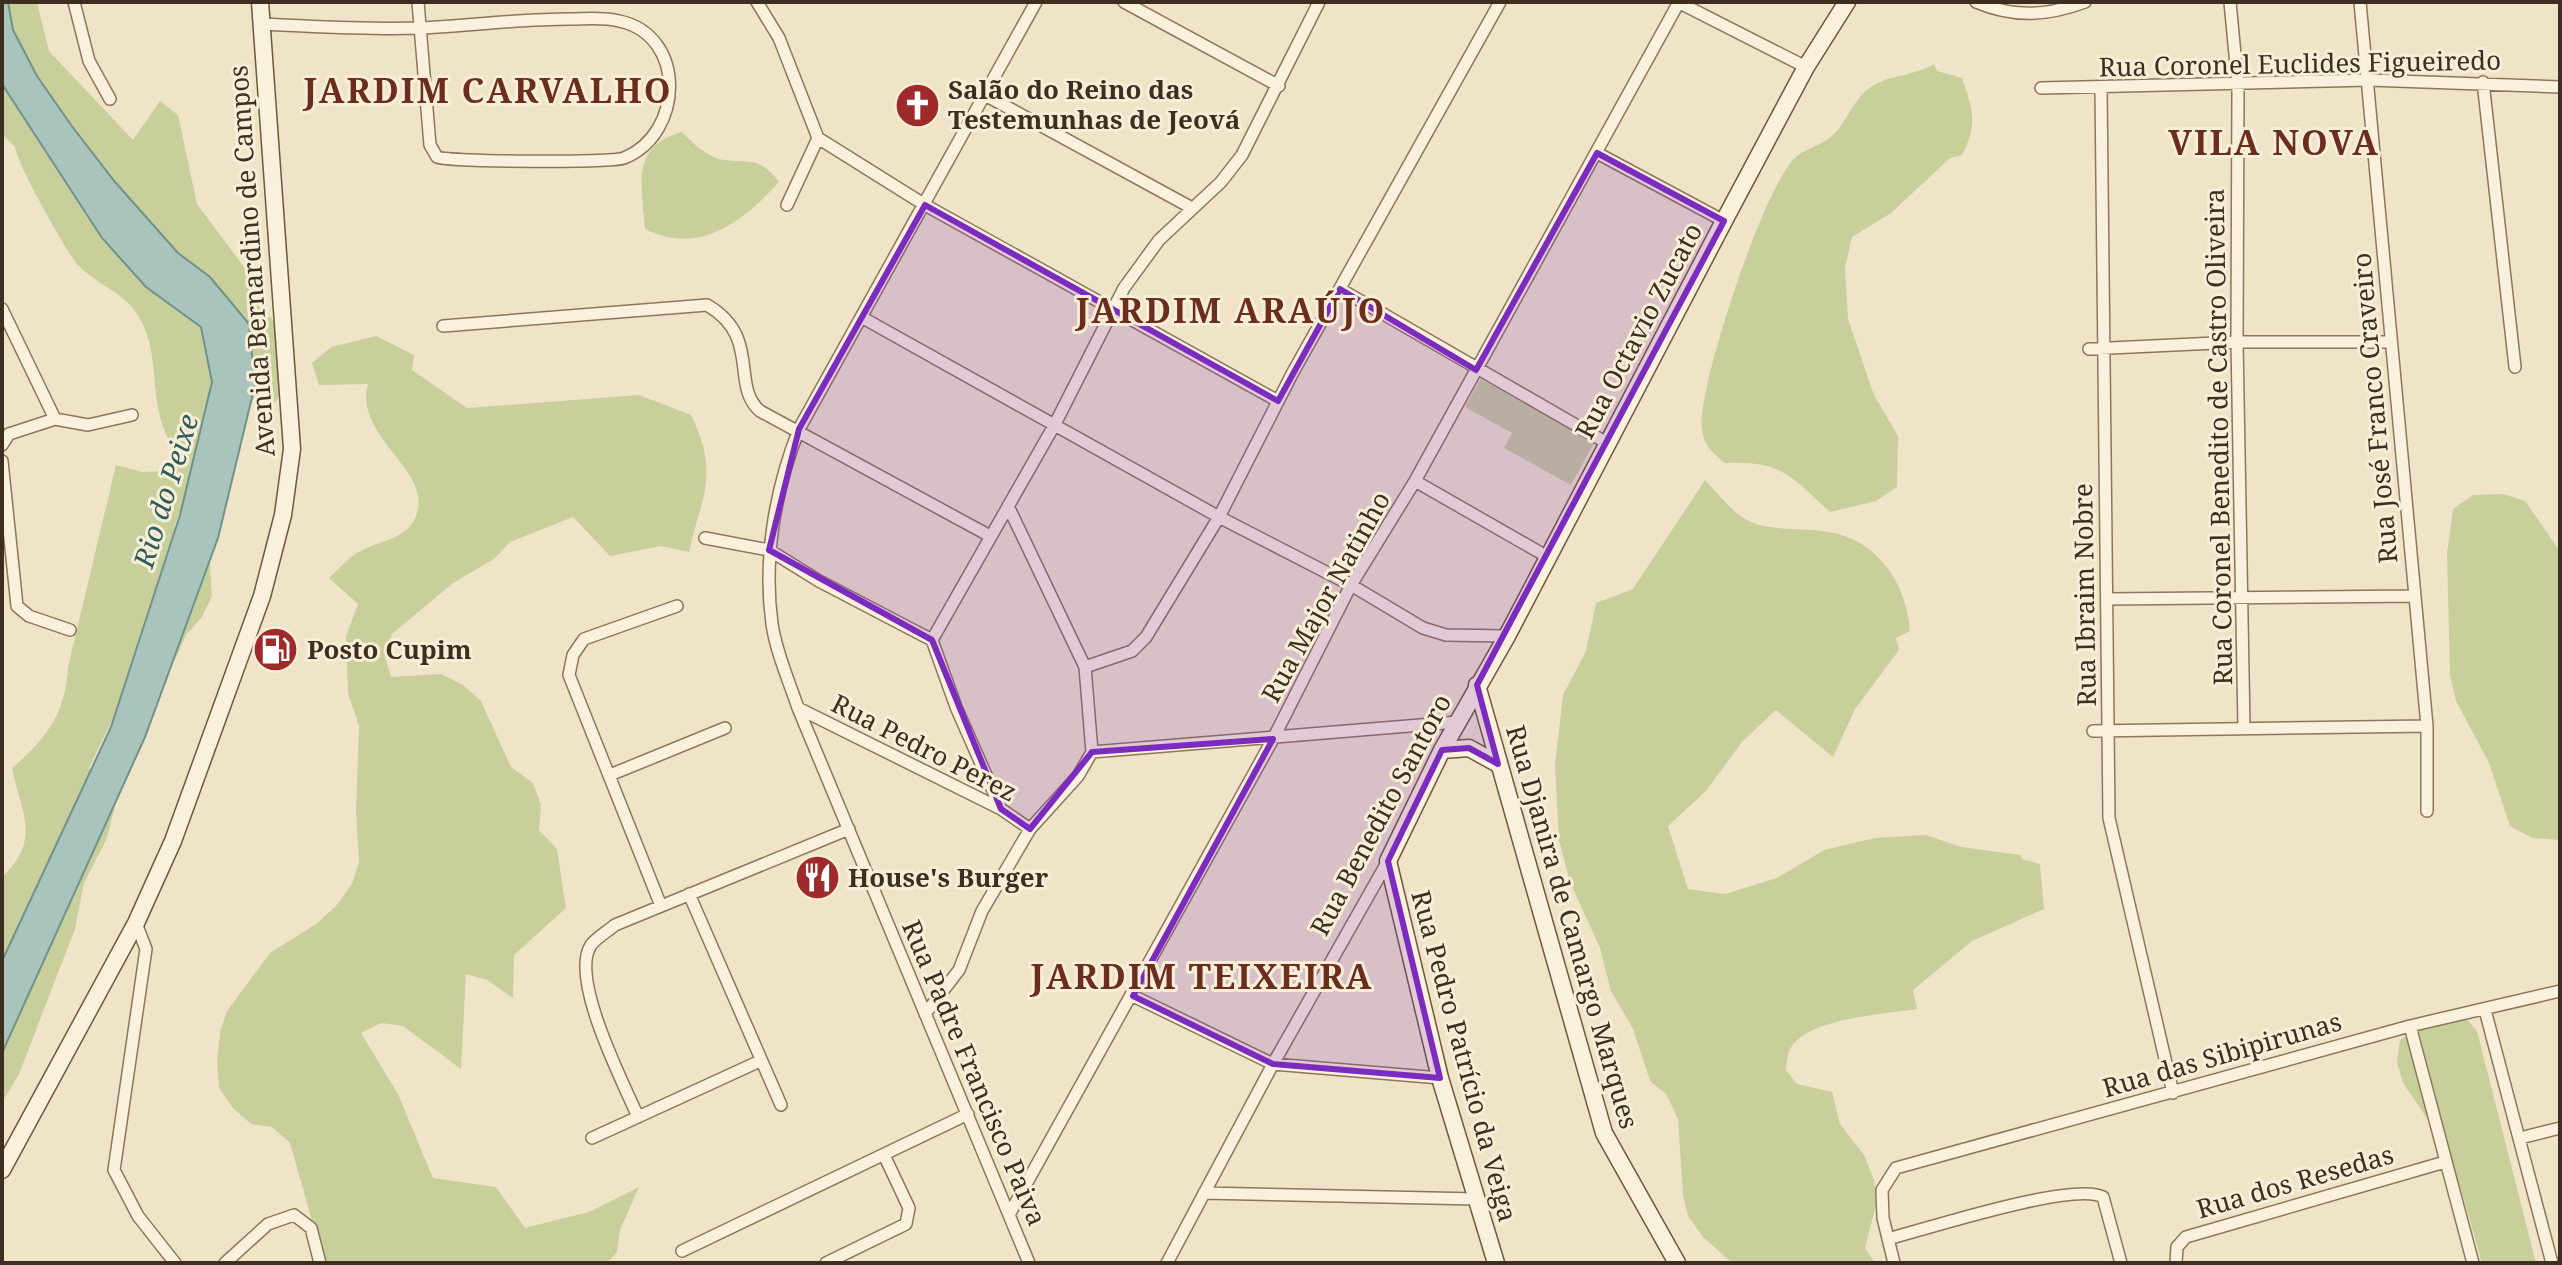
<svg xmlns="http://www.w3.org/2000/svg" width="2562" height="1265" viewBox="0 0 2562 1265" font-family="'Noto Serif',serif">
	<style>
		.green { fill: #c9cf9b }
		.water { fill: #a9c4bc; stroke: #6f938a; stroke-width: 2 }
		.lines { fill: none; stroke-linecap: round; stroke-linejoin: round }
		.street-casing { stroke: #8d765c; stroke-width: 14 }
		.secondary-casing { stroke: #6f573f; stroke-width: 19 }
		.street { stroke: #faf1dc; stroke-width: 11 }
		.secondary { stroke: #faf1dc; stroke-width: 16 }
		.marked { fill: #7b2cbf; fill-opacity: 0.2; stroke: #7b2cbf; stroke-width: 6; stroke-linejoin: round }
		.labels { text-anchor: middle; stroke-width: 6; stroke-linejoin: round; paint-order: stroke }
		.street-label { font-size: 26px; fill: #3d2e20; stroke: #f7eed8 }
		.poi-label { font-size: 26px; font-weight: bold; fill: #3d2e20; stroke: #f7eed8; text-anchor: start }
		.water-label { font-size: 28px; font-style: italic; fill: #2f5d5a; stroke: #f7eed8 }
		.district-label { font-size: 34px; font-weight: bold; letter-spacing: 2px; fill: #6b2e1e; stroke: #f7eed8 }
	</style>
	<rect width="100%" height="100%" fill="#f0e4c8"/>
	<path class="green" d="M2,2H37L49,51L133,140L160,101L178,115L197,204L244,267L263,315L272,318C280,343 289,378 276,402L250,399L219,419L174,527L209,551L212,596L202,617L186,635L176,658L157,671L134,675L89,768L107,787L114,810L107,838L84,883L75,929L19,1074L2,1103V877C43,838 20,811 12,768C46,740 66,712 68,667L116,465L142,472L165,471L175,451C144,403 164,360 139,317C125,292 97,285 78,265C67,253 16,162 15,147L2,134V78L120,189L18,56Z
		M1934,64L1937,71L1962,78C1973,110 1978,124 1962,155L1950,158L1891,213L1852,237L1845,268L1848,319L1874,395L1898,436L1897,487L1876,501L1830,512C1791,476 1781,460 1725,463C1712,452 1704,446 1702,429C1696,391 1766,179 1797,156C1808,147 1824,145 1834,134C1847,121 1855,97 1871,87C1891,74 1915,76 1934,64Z
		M682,132C693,143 708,158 724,160C751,163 760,157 779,182C743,222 699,256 645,229C642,185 630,146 682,132Z
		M376,336L414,355L412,370L467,408L639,395L691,415C720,475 702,494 689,552L661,546L610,556L573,517L510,542L494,559L453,583L392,634L385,656L391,677L441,674L463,685L481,701L511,767L533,783L541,805L539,830L557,849L566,908L514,955L513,998L487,980L466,974L461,1069L403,1026L381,1023L361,1033L398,1094L433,1178L496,1187L525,1228L589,1212L639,1187L620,1230L617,1252L607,1263H324L290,1143L272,1127L251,1124L233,1108L219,1088L217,1062L220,1032L227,1011L270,953L316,924L336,906L352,884L359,862L356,811L359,726L348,693L346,636L358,604L329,578C338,570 347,559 357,553C376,540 409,541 417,513C431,469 353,436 368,384L319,385L312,363L331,347Z
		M1481,378L1595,441L1571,485L1504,448L1512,433L1465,407Z
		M1705,480C1718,493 1732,513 1749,521C1770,531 1800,528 1822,531C1875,536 1907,582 1910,631L1896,638L1899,650L1855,709L1833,757L1776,710L1742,742L1706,791L1668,826L1688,889L1725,894L1777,878L1824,850L1875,838L1926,835L1961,847L2021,855L2022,859L2040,864L2044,909L1972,941L1913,990L1917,1009C1885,1014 1811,1018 1792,1046C1787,1052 1787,1062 1786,1070L1797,1084L1832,1092L1840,1124L1864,1155L1874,1180L1876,1205L1865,1248L1875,1263H1732L1703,1237L1688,1216L1683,1195L1678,1119L1666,1094L1650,1081L1633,1029L1611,991L1600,948L1570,882L1559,840L1555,764L1563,695L1586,651L1596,603L1633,589Z
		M2503,494L2525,501L2560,551V840L2532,838L2510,826L2489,763L2456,701L2450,676L2447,553L2453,509L2473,495Z
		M2442,1012L2463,1015L2477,1031L2536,1263H2482L2460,1186L2431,1124L2403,1083L2397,1062L2400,1040Z"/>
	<path class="water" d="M2,2H8L13,30L37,76L71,125L115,182L178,253L210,277L249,324L255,385L218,538L145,737L2,1053V961L111,727L180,515L212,382L201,327L146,287L102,238L2,84Z"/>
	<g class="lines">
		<defs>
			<path id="street" d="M74,2L89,61L110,99
				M757,2L779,38L818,138L787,205
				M1124,2L1279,86
				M1678,2L1806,67
				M1976,2C2014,18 2047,16 2085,2
				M2230,2L2238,86L2237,342L2244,728
				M2360,2L2427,726V811
				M261,24C313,26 367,30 419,28C470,26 518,19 570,19C586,19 604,17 619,21C687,35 684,134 624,158C612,163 449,162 437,157L430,145L418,2
				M2483,82L2515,367
				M2041,88L2369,80L2560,87
				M2101,88L2109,818L2173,1093
				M985,95L1192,208
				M818,138L925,205L1278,401
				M1597,153L1724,221
				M1340,289L1607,443
				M2,309L55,419
				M863,318L1219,517L1351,585L1423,628L1446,635L1507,636
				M443,326L707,305C762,337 730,385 760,411L990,536
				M2089,349L2237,342H2389
				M2,445L9,434L55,419L88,425L132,415
				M2,461L17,606L29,616L70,630
				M1415,481L1546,556
				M705,538L769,550L819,581L932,640
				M2108,599L2415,596
				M1085,667L1132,651L1146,637L1219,517L1292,374L1500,2
				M798,708L1001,809L1030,829
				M2093,731L2427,726
				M1092,752L1457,722
				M610,775L725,728
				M1001,809L956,707L932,640L1055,424L1124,288L1159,240L1221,182L1242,155L1319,2
				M689,894L781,1105
				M661,906L569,675L573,655L584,639L677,606
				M136,923L146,949L114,1170L138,1216L175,1263
				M1133,996L1273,1064L1440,1078
				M2485,1010L2552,1263
				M925,1014L959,970L982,911L1030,829L1078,776L1092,752L1085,667L1008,506
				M2410,1026L2473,1263
				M638,1117C623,1082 569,978 591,945C596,938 608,931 615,925L849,829
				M592,1138L760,1061
				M2520,1138L2560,1128
				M1204,1193L1476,1199
				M1010,1213L1273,739L1351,585L1415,481L1679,2
				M1888,1239C1926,1229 2074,1181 2103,1197L2121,1263
				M682,1251L968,1114
				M225,1263L268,1224L294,1215L311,1228L320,1263
				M826,1263L906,1224L909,1208L884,1155
				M1029,1263L798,708C789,681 776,652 772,624C763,559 775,490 799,429L1036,2
				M1167,1263L1273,1064L1388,861
				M1894,1263L1883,1218L1882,1190L1896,1168L2410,1026L2560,991
				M2176,1263L2177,1247L2186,1237L2445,1162"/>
			<path id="secondary" d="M1477,685L1604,1133L1677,1263
				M1442,750L1469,748L1498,764
				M2,1170L136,923L173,841L262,596L283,515L292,449L260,2
				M1496,1263L1440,1078L1388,861L1442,750L1507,636L1724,221L1806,67L1847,2"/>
		</defs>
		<use href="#street" class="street-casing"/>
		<use href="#secondary" class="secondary-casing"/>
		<use href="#street" class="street"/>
		<use href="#secondary" class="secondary"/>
	</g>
	<path class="marked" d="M1597,153L1724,221L1477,685L1498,764L1469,748L1442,750L1388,861L1440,1078L1273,1064L1133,996L1273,739L1092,752L1030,829L1001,809L932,640L769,550L799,429L925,205L1278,401L1340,289L1476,370Z"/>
	<defs>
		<symbol id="church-disc" viewBox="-11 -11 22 22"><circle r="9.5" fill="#9e2a2b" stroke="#f7eed8"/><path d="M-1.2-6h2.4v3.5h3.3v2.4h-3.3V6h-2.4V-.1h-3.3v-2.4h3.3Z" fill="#fff"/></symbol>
		<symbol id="fuel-disc" viewBox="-11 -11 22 22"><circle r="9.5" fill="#9e2a2b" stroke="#f7eed8"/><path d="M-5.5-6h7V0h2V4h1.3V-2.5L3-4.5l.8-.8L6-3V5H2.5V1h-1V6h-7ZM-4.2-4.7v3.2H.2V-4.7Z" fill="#fff"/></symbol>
		<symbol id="restaurant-disc" viewBox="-11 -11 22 22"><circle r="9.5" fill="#9e2a2b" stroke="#f7eed8"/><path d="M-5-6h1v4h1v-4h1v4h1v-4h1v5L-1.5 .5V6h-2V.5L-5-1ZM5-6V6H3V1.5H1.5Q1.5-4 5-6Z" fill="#fff"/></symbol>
	</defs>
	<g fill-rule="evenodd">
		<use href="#church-disc" x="892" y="80" width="51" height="51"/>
		<use href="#fuel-disc" x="250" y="624" width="51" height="51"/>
		<use href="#restaurant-disc" x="792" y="852" width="51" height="51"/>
	</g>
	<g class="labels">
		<g class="street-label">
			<text transform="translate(2300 64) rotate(-1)" y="9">Rua Coronel Euclides Figueiredo</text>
			<text transform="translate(252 261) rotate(-94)" y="9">Avenida Bernardino de Campos</text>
			<text transform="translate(1639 331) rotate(-62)" y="9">Rua Octavio Zucato</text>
			<text transform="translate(2375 408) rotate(-95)" y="9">Rua José Franco Craveiro</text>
			<text transform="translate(2219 437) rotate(-91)" y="9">Rua Coronel Benedito de Castro Oliveira</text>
			<text transform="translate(2085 595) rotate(-91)" y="9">Rua Ibraim Nobre</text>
			<text transform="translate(1326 597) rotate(-61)" y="9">Rua Major Natinho</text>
			<text transform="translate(924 748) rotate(27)" y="9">Rua Pedro Perez</text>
			<text transform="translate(1381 815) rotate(-62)" y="9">Rua Benedito Santoro</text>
			<text transform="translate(1572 927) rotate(74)" y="9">Rua Djanira de Camargo Marques</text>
			<text transform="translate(2222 1055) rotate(-16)" y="9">Rua das Sibipirunas</text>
			<text transform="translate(1464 1056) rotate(75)" y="9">Rua Pedro Patrício da Veiga</text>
			<text transform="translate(974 1073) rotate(67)" y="9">Rua Padre Francisco Paiva</text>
			<text transform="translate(2295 1182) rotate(-16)" y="9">Rua dos Resedas</text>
		</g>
		<g class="poi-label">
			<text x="948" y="99">Salão do Reino das<tspan x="948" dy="30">Testemunhas de Jeová</tspan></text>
			<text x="307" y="659">Posto Cupim</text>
			<text x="848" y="887">House's Burger</text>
		</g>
		<g class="water-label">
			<text transform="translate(166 491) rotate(-73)" y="10">Rio do Peixe</text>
		</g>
		<g class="district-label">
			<text x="488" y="103">JARDIM CARVALHO</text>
			<text x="2274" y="155">VILA NOVA</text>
			<text x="1231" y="323">JARDIM ARAÚJO</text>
			<text x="1202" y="989">JARDIM TEIXEIRA</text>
		</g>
	</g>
	<rect width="2562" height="1265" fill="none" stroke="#3d2e20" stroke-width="8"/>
</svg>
